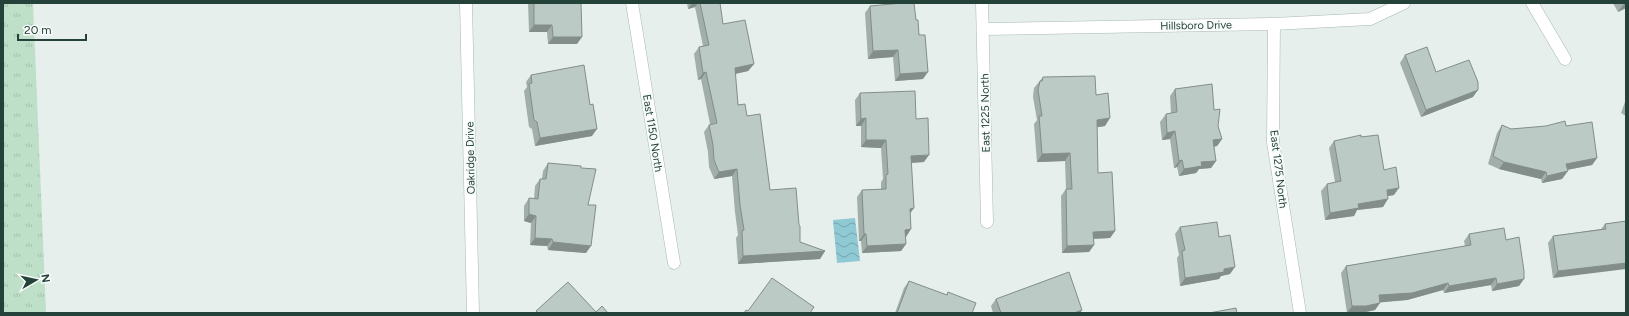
<svg xmlns="http://www.w3.org/2000/svg" width="1629" height="316" viewBox="0 0 1629 316" font-family="Figtree,sans-serif">
	<style>
		.grass { fill: url(#grass-tufts) }
		.water { fill: url(#water-waves) }
		.lines { fill: none; stroke-linecap: round; stroke-linejoin: round }
		.minor-casing { stroke: #a8b8b2; stroke-width: 13 }
		.tertiary-casing { stroke: #a8b8b2; stroke-width: 13 }
		.minor { stroke: #fff; stroke-width: 12 }
		.tertiary { stroke: #fff; stroke-width: 12 }
		.wall { fill: #a1aea9 }
		.shaded-wall { fill: #838d89 }
		.building { fill: #bbcac4; stroke: #838d89 }
		.labels { text-anchor: middle; stroke-width: 3.5; stroke-linejoin: round; paint-order: stroke }
		.street-label { font-size: 11px; fill: #24423a; stroke: #f7fbf9 }
	</style>
	<defs>
		<pattern id="grass-tufts" width="24" height="20" patternUnits="userSpaceOnUse"><rect width="24" height="20" fill="#bfe0c8"/><path d="M3 7l-1-3M5 7V3M7 7l1-3M15 17l-1-3M17 17v-4M19 17l1-3" fill="none" stroke="#a4c1ad"/></pattern>
		<pattern id="water-waves" width="16" height="10" patternUnits="userSpaceOnUse"><rect width="16" height="10" fill="#8ec9d4"/><path d="M0 5q4-4 8 0t8 0" fill="none" stroke="#74a5ad"/></pattern>
	</defs>
	<rect width="100%" height="100%" fill="#e6efeb"/>
	<path class="grass" d="M3,3H33L46,313H3Z"/>
	<path class="water" d="M855,218L860,261L837,263L833,220Z"/>
	<g class="lines">
		<defs>
			<path id="minor" d="M632,3L674,263
				M982,3L987,222
				M1532,3L1565,59
				M1274,24L1273,142L1300,313
				M984,29L1274,24L1370,19L1404,3"/>
			<path id="tertiary" d="M466,3L473,313"/>
		</defs>
		<use href="#minor" class="minor-casing"/>
		<use href="#tertiary" class="tertiary-casing"/>
		<use href="#minor" class="minor"/>
		<use href="#tertiary" class="tertiary"/>
	</g>
	<path class="wall" d="M528,3H581L577,44H548L547,32H529Z
		M687,3H720L723,24L754,64L748,71L735,74L738,105L747,116L770,190L800,242L825,251L820,259L738,264L736,238L738,235L735,212L732,176L714,179L709,167L708,152L704,132L709,125L710,124L701,79L698,80L694,54L699,47L703,46L695,7L688,9Z
		M1613,3H1626V8L1618,12Z
		M870,6L916,20L923,79L895,81L893,57L868,59L865,13Z
		M1405,55L1436,72L1473,97L1421,117L1400,63Z
		M531,75L592,136L535,146L532,129L529,127L524,91L527,87L526,82Z
		M1043,77L1096,95L1105,126L1097,127L1098,173L1115,231L1110,238L1093,239L1094,245L1089,252L1062,253L1061,196L1066,189L1065,161L1037,162L1034,124L1037,120L1033,97L1034,88Z
		M1175,89L1214,110L1218,126L1222,139L1217,146L1214,147L1216,161L1211,168L1199,169L1196,173L1179,176L1177,167L1174,168L1170,139L1162,140L1160,122L1166,114L1171,113L1170,96Z
		M860,93L916,119L924,162L911,163L914,208L910,213L911,229L905,237L906,244L901,251L862,253L861,241H859L857,197L862,190L881,189V182L883,179L881,148L861,147V126H856L855,100Z
		M1626,99V116L1621,113Z
		M1502,125L1511,129L1566,126L1597,158L1592,165L1567,170L1562,179L1542,183L1541,179L1499,169L1488,164L1497,133Z
		M1361,137L1384,170L1394,195L1388,196L1383,207L1357,210L1354,216L1325,220L1321,191L1327,184L1335,182L1329,148L1334,141Z
		M548,163L588,205L586,253L548,250L547,246L530,245L531,223L524,221V206L529,198L534,199L535,186L540,179H542L543,171Z
		M1626,221L1553,278L1548,243L1553,236L1601,229L1605,224Z
		M1180,227L1219,237L1230,274L1221,276L1219,279L1180,286L1177,258L1179,255L1175,234Z
		M1469,234L1506,240L1519,286L1492,291L1491,285L1444,293L1443,290L1407,300L1380,302L1375,310L1361,313H1347L1341,273L1346,266L1465,246L1464,241Z
		M909,281L946,295L948,292L972,313H895L904,288Z
		M996,299L1082,310L1080,313H993L991,306Z"/>
	<path class="shaded-wall" d="M692,3H698L695,7L688,9Z
		M1626,3V8L1618,12L1623,5Z
		M534,25H552L547,32H529Z
		M553,37H582L577,44H548Z
		M898,50L893,57L868,59L873,51Z
		M754,64L748,71L730,75L735,68Z
		M706,72L701,79L698,80L703,73Z
		M928,72L923,79L895,81L900,74Z
		M1478,90L1473,97L1421,117L1426,110Z
		M866,118L861,126H856L861,119Z
		M1110,118L1105,126L1092,128L1097,120Z
		M597,129L592,136L535,146L540,138Z
		M1175,131L1170,139L1162,140L1167,133Z
		M1222,139L1217,146L1208,147L1213,140Z
		M866,140H886L881,148L861,147Z
		M1070,153L1065,161L1037,162L1042,154Z
		M929,155L924,162L906,163L911,156Z
		M1597,158L1592,165L1561,171L1566,164Z
		M1182,160L1177,167L1174,168L1179,161Z
		M1216,161L1211,168L1199,169L1196,173L1179,176L1184,169L1201,162Z
		M1504,162L1546,172L1541,179L1499,169Z
		M737,169L732,176L714,179L719,172Z
		M1568,171L1562,179L1542,183L1547,176Z
		M1399,188L1394,195L1381,197L1387,190Z
		M1388,199L1383,207L1357,210L1354,216L1325,220L1330,213L1358,204Z
		M914,208L908,216L910,209Z
		M529,214L536,216L531,223L524,221Z
		M911,229L906,237H900L905,230Z
		M1115,231L1110,238L1088,239L1093,232Z
		M864,234H866L861,241H859Z
		M535,238L552,239L547,246L530,245Z
		M553,242L591,246L586,253L548,250Z
		M906,244L901,251L862,253L867,246Z
		M1094,245L1089,252L1062,253L1067,246Z
		M825,251L820,259L738,264L743,256Z
		M1626,263V269L1553,278L1558,271Z
		M1235,267L1230,274L1221,276L1219,279L1180,286L1185,278Z
		M1496,278L1491,285L1444,293L1449,286Z
		M1524,279L1519,286L1492,291L1497,284Z
		M1448,283L1443,290L1407,300L1374,303L1379,295Z
		M1380,303L1375,310L1361,313H1347L1352,306Z
		M1082,310L1080,313H1074Z"/>
	<path class="building" d="M534,3H581L582,37H553L552,25H534Z
		M700,3H720L723,24L745,20L754,64L735,68L738,105L745,104L747,116L760,114L770,190L796,188L799,225L800,226V242L825,251L743,256L742,231L744,230L740,205L737,169L719,172L714,160L713,145L709,125L717,123L706,72L703,73L699,47L709,45Z
		M902,3H914L916,20H918L919,35H925L928,72L900,74L898,50L873,51L870,6Z
		M1427,47L1436,72L1469,60L1478,82V90L1426,110L1405,55Z
		M584,65L590,105L593,104L597,129L540,138L537,122L534,120L529,84L532,83L531,75Z
		M1095,76L1096,95L1108,93L1110,118L1097,120L1098,173L1112,172L1115,231L1093,232L1094,245L1067,246L1066,189H1072L1070,153L1042,154L1039,116H1042L1038,90L1040,81H1042L1043,77Z
		M1212,84L1214,110L1220,109L1218,126L1222,139L1213,140L1216,161L1201,162L1202,166L1184,169L1182,160L1179,161L1175,131L1167,133L1166,114L1177,112L1175,89Z
		M915,91L916,119L928,118L929,155L911,156L914,208L910,209L911,229L905,230L906,244L867,246L866,234H864L862,190L886,189V175L888,174L886,140H866V118L861,119L860,93Z
		M1565,121L1566,126L1592,122L1597,158L1566,164L1568,171L1547,176L1546,172L1504,162L1493,156L1502,125L1511,129L1546,126Z
		M1361,135V137L1378,135L1384,170L1396,167L1399,188L1387,190L1388,199L1358,204L1359,208L1330,213L1327,184L1341,181L1334,141Z
		M548,163L581,166V168L596,169L588,205H596L591,246L553,242L552,239L535,238L536,216L529,214V198L538,199L540,179H546Z
		M1626,221V263L1558,271L1553,236L1606,229L1605,224Z
		M1217,222L1219,237L1230,235L1235,267L1224,269V272L1185,278L1182,251L1185,250L1180,227Z
		M1504,228L1506,240L1519,237L1524,271V279L1497,284L1496,278L1449,286L1448,283L1412,293L1379,295L1380,303L1366,306H1352L1346,266L1471,245L1469,234Z
		M1069,272L1082,310L1074,313H1001L996,299Z
		M772,278L814,307L810,313H744L746,310L748,311Z
		M909,281L947,295L948,292L976,303L972,313H897Z
		M568,282L596,312L602,306L608,313H538L536,311Z
		M1236,308L1237,313H1209Z"/>
	<g class="labels">
		<g class="street-label">
			<text transform="translate(1196 25) rotate(-1)" y="4">Hillsboro Drive</text>
			<text transform="translate(985 113) rotate(-91)" y="4">East 1225 North</text>
			<text transform="translate(653 133) rotate(81)" y="4">East 1150 North</text>
			<text transform="translate(470 158) rotate(-91)" y="4">Oakridge Drive</text>
			<text transform="translate(1279 169) rotate(83)" y="4">East 1275 North</text>
		</g>
	</g>
	<rect width="1629" height="316" fill="none" stroke="#24423a" stroke-width="8"/>
	<g transform="translate(36 280) rotate(81)" stroke="#f7fbf9" stroke-width="3" paint-order="stroke">
	<path d="M0-3L7 15L0 10L-7 15Z" fill="#24423a"/>
	<text y="-6" font-size="11" font-weight="bold" text-anchor="middle" fill="#24423a">N</text>
	</g>
	<path d="M18 34v6h68v-6" fill="none" stroke="#24423a" stroke-width="2"/>
	<text x="24" y="34" font-size="12" fill="#24423a" stroke="#f7fbf9" stroke-width="3" paint-order="stroke">20 m</text>
</svg>
